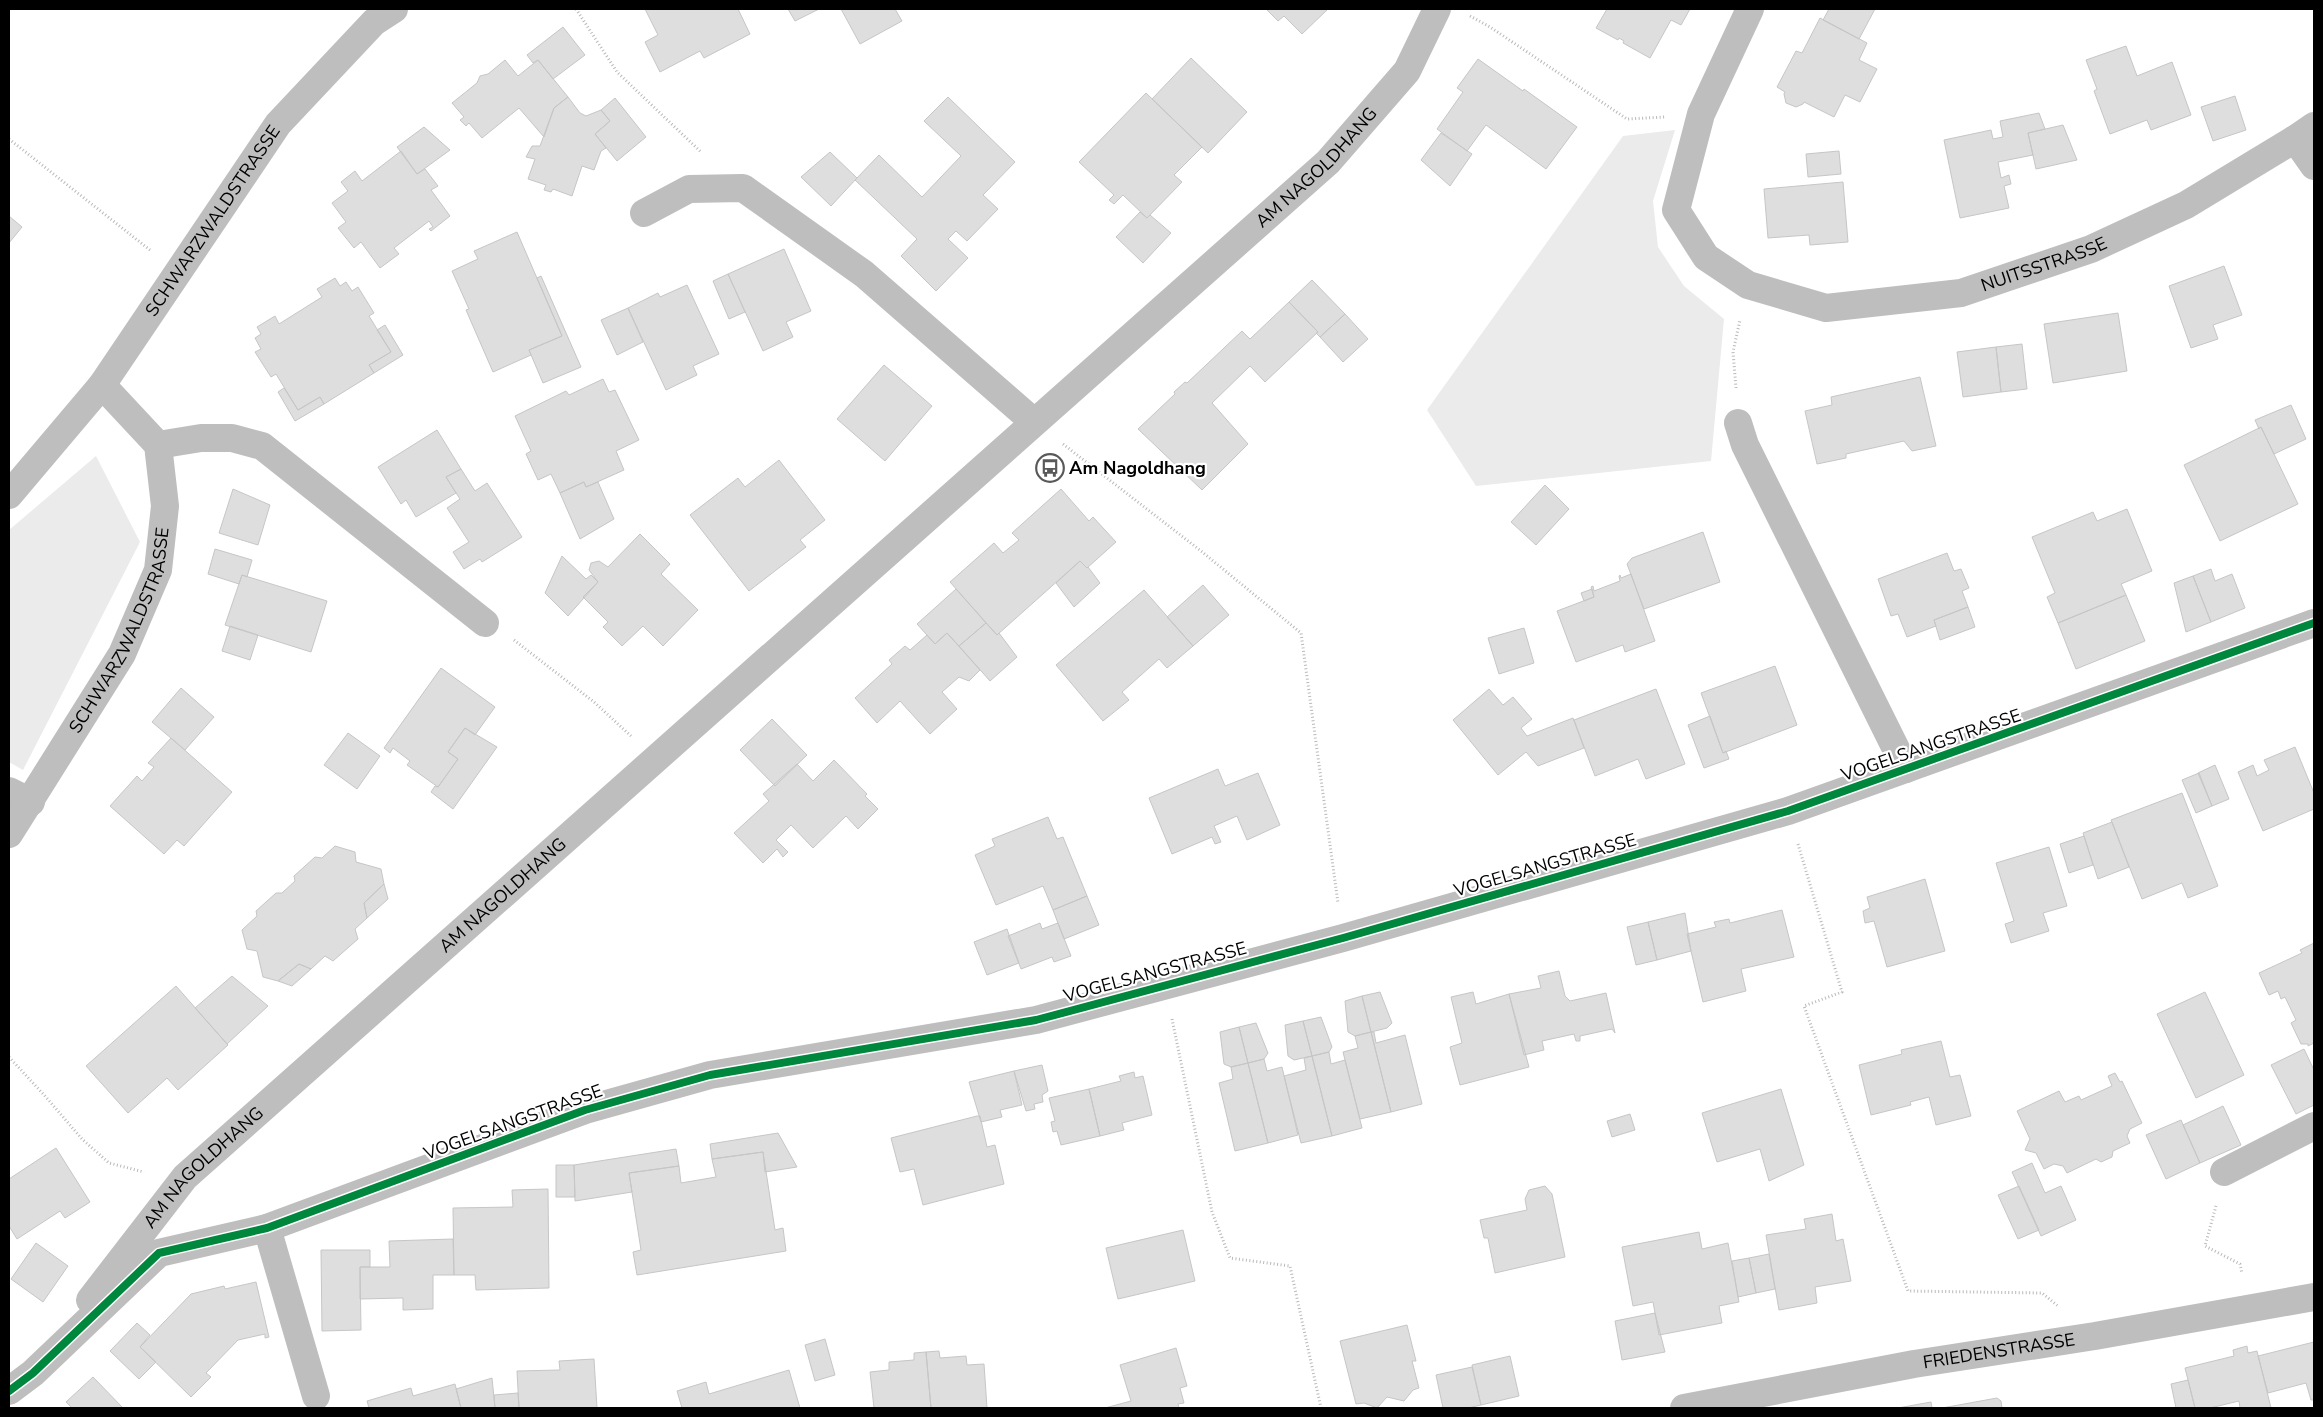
<svg xmlns="http://www.w3.org/2000/svg" width="2323" height="1417" viewBox="0 0 2323 1417" font-family="'Nunito Sans',sans-serif">
	<style>
		.green { fill: #ebebeb }
		.building { fill: #dedede; stroke: #c6c6c6 }
		.lines { fill: none; stroke-linecap: round; stroke-linejoin: round }
		.path { stroke: #b9b9b9; stroke-width: 3; stroke-dasharray: 1 2.5; stroke-linecap: butt }
		.minor { stroke: #bebebe; stroke-width: 28 }
		.cycleway-casing { stroke: #fff; stroke-width: 11 }
		.cycleway { stroke: #00873e; stroke-width: 8 }
		.labels { text-anchor: middle; stroke-width: 4.5; stroke-linejoin: round; paint-order: stroke }
		.street-label { font-size: 18px; fill: #000; stroke: #fff }
		.poi-label { font-size: 18px; font-weight: bold; fill: #000; stroke: #fff; text-anchor: start }
	</style>
	<rect width="100%" height="100%" fill="#fff"/>
	<path class="green" d="M1675,130L1653,201L1658,247L1684,286L1724,319L1711,461L1476,486L1427,410L1623,136Z
		M96,456L140,542L23,770L9,762V530Z"/>
	<path class="building" d="M645,9H738L750,34L704,58L700,51L660,72L645,42L658,35Z
		M788,9H819L795,21Z
		M841,9H895L902,21L860,44Z
		M1266,9H1328L1302,34L1284,16L1278,21Z
		M1607,9H1690L1681,25L1671,20L1650,58L1623,43L1624,41L1619,38L1618,40L1596,28Z
		M1829,9H1875L1859,39L1823,20Z
		M1820,18L1867,43L1859,60L1877,69L1860,102L1845,95L1834,117L1804,102L1803,104L1796,107L1786,103L1784,94L1785,92L1777,87L1796,51L1802,53Z
		M563,27L585,55L553,79L538,60L533,63L527,55Z
		M2126,46L2137,76L2172,62L2191,115L2151,130L2147,120L2110,134L2094,91L2097,89L2086,60Z
		M1191,58L1247,112L1208,153L1152,99Z
		M1478,59L1523,91L1524,89L1577,127L1546,169L1486,125L1467,151L1437,129L1463,92L1457,88Z
		M505,60L518,76L538,60L568,97L554,108L544,137L519,108L482,138L469,123L466,126L460,120L464,117L452,103L477,83L480,76L488,74Z
		M1146,93L1202,147L1174,175L1182,182L1147,218L1123,195L1114,204L1109,200L1114,195L1079,162Z
		M2235,96L2246,130L2213,141L2201,107Z
		M568,97L580,113L586,116L601,110L610,121L595,134L606,148L601,151L594,170L582,166L572,196L553,189L551,192L544,190L546,185L528,179L535,159L526,157L532,146H540L554,108Z
		M948,97L1015,162L983,195L998,209L967,241L956,231L948,239L968,258L936,291L901,256L917,239L855,180L879,155L922,197L961,156L924,121Z
		M615,98L646,137L617,161L595,134L610,121L601,110Z
		M2039,113L2045,129L2028,133L2033,155L1998,162L2001,178L2009,175L2011,184L2004,186L2009,208L1960,218L1944,140L1991,130L1993,139L2003,137L2000,121Z
		M2063,125L2077,160L2036,169L2028,133Z
		M424,127L450,150L417,174L397,147Z
		M1441,133L1472,154L1450,186L1421,160Z
		M401,151L417,174L425,169L438,186L431,190L450,216L431,231L429,229L433,227L429,221L394,248L399,254L380,268L361,242L354,248L338,228L346,222L332,203L348,191L341,182L355,171L362,181Z
		M1839,151L1841,174L1808,177L1806,154Z
		M830,152L857,178L831,206L801,177Z
		M1843,182L1848,242L1810,245L1809,235L1768,238L1764,189Z
		M1140,212L1147,218L1150,215L1171,233L1143,263L1116,237Z
		M9,216L22,227L9,243Z
		M517,232L562,336L529,350L531,355L493,372L466,310L469,309L452,271L478,259L474,251Z
		M784,249L811,311L786,322L793,337L763,351L728,274Z
		M2224,266L2242,315L2213,325L2218,339L2191,348L2169,286Z
		M728,274L745,312L729,319L713,281Z
		M541,276L581,367L543,383L529,350L562,336L537,278Z
		M335,278L340,286L346,282L352,291L358,287L374,313L369,316L391,352L369,365L374,373L324,404L320,397L298,410L276,374L271,377L255,352L261,349L255,338L261,334L257,327L275,316L279,324L322,297L317,289Z
		M1312,280L1345,314L1320,337L1316,333L1318,332L1289,302Z
		M687,285L719,354L693,366L697,375L666,390L628,308L658,293L660,297Z
		M1289,302L1318,332L1265,382L1250,366L1212,403L1248,444L1202,490L1138,429L1175,394L1174,392L1185,382L1187,383L1242,331L1250,339Z
		M628,308L643,342L617,355L601,320Z
		M2118,313L2127,371L2053,383L2044,324Z
		M1345,314L1368,339L1343,362L1320,337Z
		M385,325L403,355L374,373L369,365L391,352L377,330Z
		M2022,344L2027,389L2001,392L1996,347Z
		M1996,347L2001,392L1963,397L1957,352Z
		M884,365L932,406L885,461L837,419Z
		M1920,377L1936,446L1912,451L1904,441L1846,454V458L1817,464L1805,411L1832,405L1831,397Z
		M603,379L609,392L615,390L639,440L616,451L624,470L586,487L584,482L560,493L551,474L538,480L526,454L531,451L515,416L566,391L569,395Z
		M284,388L298,410L320,397L324,404L295,421L278,392Z
		M2291,405L2306,439L2274,454L2261,427L2259,429L2255,420Z
		M2261,427L2298,504L2220,541L2184,465Z
		M437,430L461,469L446,477L456,493L416,517L406,500L401,504L378,467Z
		M779,460L825,520L800,540L806,547L749,591L690,515L738,478L745,487Z
		M461,469L475,491L487,483L522,537L482,562L480,559L464,569L453,552L469,542L447,508L460,499L446,477Z
		M584,482L586,487L598,482L614,519L580,539L560,493Z
		M1545,485L1569,509L1536,545L1511,522Z
		M233,489L270,505L258,545L219,533Z
		M1061,489L1089,521L1093,517L1116,542L1087,568L1080,561L997,635L950,582L994,543L1003,553L1019,540L1012,533Z
		M2127,509L2152,571L2121,584L2126,595L2058,623L2047,597L2055,593L2032,537L2093,512L2097,521Z
		M1703,532L1720,582L1644,609L1627,564L1632,558Z
		M640,534L670,564L661,574L698,610L663,646L643,626L622,646L603,627L608,622L583,597L598,582L589,570L591,563L599,561L608,567Z
		M215,549L252,560L247,577L242,575L239,584L208,574Z
		M1947,553L1954,571L1961,569L1969,588L1962,591L1968,607L1934,620L1936,626L1907,637L1898,614L1891,616L1878,579Z
		M562,556L586,579L591,575L598,582L568,616L545,593Z
		M1080,561L1087,568L1088,567L1100,583L1074,607L1056,583Z
		M2211,569L2215,581L2232,574L2245,608L2211,622L2193,576Z
		M1631,574L1655,641L1625,652L1623,645L1576,662L1557,611L1594,597L1591,587L1593,586L1594,591L1620,581L1619,576L1620,575L1621,578Z
		M242,575L327,601L311,652L225,625Z
		M2193,576L2211,622L2186,632L2174,583Z
		M1203,585L1229,615L1193,646L1167,617Z
		M956,589L986,623L959,646L947,633L935,644L917,624Z
		M1592,589L1594,597L1584,601L1581,593Z
		M1144,590L1193,646L1167,668L1159,659L1122,692L1129,700L1103,721L1056,665Z
		M2126,595L2145,641L2076,669L2058,623Z
		M1968,607L1975,627L1940,640L1934,620Z
		M986,623L997,635L999,633L1017,657L990,681L959,646Z
		M230,626L258,635L250,660L222,651Z
		M1524,628L1534,663L1499,674L1488,638Z
		M947,633L980,670L969,681L959,677L942,692L957,709L930,734L900,701L877,723L855,698L892,664L889,660L905,646L910,650L927,635L935,644Z
		M1775,666L1797,725L1723,753L1701,693Z
		M441,668L495,707L475,735L465,728L448,752L458,759L438,787L407,765L410,761L393,748L390,753L384,748Z
		M181,688L214,717L185,750L152,722Z
		M1489,689L1503,705L1513,697L1532,719L1521,728L1527,736L1573,718L1584,748L1538,766L1526,752L1498,775L1453,720Z
		M1656,689L1685,764L1646,779L1638,759L1595,776L1574,720Z
		M1710,716L1723,753L1726,751L1729,759L1704,768L1688,725Z
		M772,719L807,755L775,786L740,750Z
		M465,728L497,747L453,809L431,792L435,786L438,787L458,759L448,752Z
		M348,733L380,756L357,789L324,765Z
		M171,738L232,792L184,846L177,840L164,854L110,806L137,776L142,781L154,767L148,763Z
		M2295,747L2314,793V809L2263,831L2238,772L2253,765L2257,776L2269,770L2264,760Z
		M834,760L867,794L865,796L878,809L858,829L846,816L813,848L791,825L776,840L788,852L783,857L777,849L763,863L734,833L769,801L763,794L797,764L813,781Z
		M2215,765L2229,799L2212,806L2198,773Z
		M1218,769L1225,786L1258,773L1280,825L1247,840L1237,816L1214,826L1221,842L1215,844L1212,837L1172,854L1149,798Z
		M2199,773L2212,806L2196,813L2182,780Z
		M2182,793L2218,886L2188,898L2182,883L2142,899L2111,820Z
		M1048,817L1057,839L1063,837L1087,896L1053,910L1043,886L996,905L975,855L995,846L992,839Z
		M2112,822L2129,867L2098,879L2083,833Z
		M2084,836L2093,865L2069,873L2060,844Z
		M335,846L355,852L356,862L381,869L384,884L364,903L367,918L355,929L358,939L333,961L325,956L311,969L299,964L278,981L263,977L257,951L247,949L242,930L257,916L256,911L276,893H282L295,881L294,876L315,857L322,858Z
		M2049,847L2067,906L2043,913L2049,931L2011,943L2005,924L2014,921L1996,863Z
		M1925,879L1945,951L1887,967L1874,921L1865,923L1863,911L1870,908L1867,897Z
		M384,884L388,899L367,918L364,903Z
		M1087,896L1099,925L1064,939L1053,910Z
		M1782,910L1794,957L1741,969L1746,991L1703,1002L1687,934L1716,927L1714,922L1729,919L1730,923Z
		M1685,913L1691,951L1657,960L1648,922Z
		M1648,922L1657,960L1636,965L1627,927Z
		M1040,923L1042,929L1058,923L1071,956L1054,962L1052,957L1021,969L1008,936Z
		M1007,929L1019,963L987,975L974,942Z
		M2314,943V1043L2308,1046V1044H2301L2291,1023L2296,1020L2285,997L2281,999L2278,991L2269,995L2259,973L2302,953L2300,950Z
		M299,964L311,969L292,986L278,981Z
		M1559,971L1565,996L1570,1001L1606,993L1615,1033L1612,1029L1580,1036V1041H1576L1574,1034L1542,1041L1544,1050L1524,1055L1509,994L1541,988L1538,976Z
		M232,976L268,1006L227,1044L195,1008Z
		M176,986L228,1045L178,1090L167,1078L128,1113L86,1066Z
		M1380,992L1392,1023L1387,1028L1371,1032L1362,996Z
		M1473,992L1476,1004L1509,994L1529,1067L1460,1085L1450,1047L1462,1043L1451,997Z
		M2205,992L2244,1075L2196,1098L2157,1014Z
		M1362,996L1371,1032L1355,1036L1348,1032L1345,1001Z
		M1321,1017L1332,1047L1329,1052L1312,1056L1303,1021Z
		M1303,1021L1312,1056L1294,1060L1288,1056L1285,1025Z
		M1256,1023L1268,1053L1264,1059L1248,1063L1239,1027Z
		M1239,1027L1248,1063L1231,1067L1224,1064L1220,1032Z
		M1371,1032L1391,1112L1360,1119L1343,1052L1358,1048L1355,1036Z
		M1371,1032H1374L1376,1043L1405,1035L1422,1104L1391,1112Z
		M1941,1041L1950,1077L1960,1075L1971,1116L1936,1125L1929,1097L1910,1102L1911,1105L1871,1115L1859,1065L1902,1054L1901,1050Z
		M2304,1049L2314,1070V1105L2296,1114L2271,1065Z
		M1329,1052L1331,1064L1345,1060L1362,1128L1332,1136L1312,1056Z
		M1312,1056L1332,1136L1301,1143L1284,1076L1306,1070L1304,1058Z
		M1264,1059L1267,1071L1282,1067L1298,1135L1268,1143L1248,1063Z
		M1248,1063L1268,1143L1235,1151L1219,1083L1233,1079L1231,1067Z
		M1042,1065L1048,1091L1042,1095L1043,1102L1034,1104L1035,1109L1026,1111L1014,1071Z
		M1014,1071L1022,1105L1000,1110L1002,1117L981,1122L969,1082Z
		M1134,1072L1135,1078L1143,1076L1152,1115L1122,1123L1124,1130L1100,1136L1089,1089L1121,1081L1119,1076Z
		M2115,1073L2120,1082L2122,1081L2142,1123L2130,1129L2127,1136L2130,1143L2113,1151L2112,1157L2101,1162L2096,1159L2067,1173L2063,1166L2054,1164L2044,1169L2036,1153L2025,1150L2030,1139L2017,1111L2059,1091L2065,1102L2079,1096L2081,1100L2112,1086L2108,1076Z
		M1089,1089L1100,1136L1061,1145L1057,1131L1053,1132L1051,1122L1055,1121L1049,1098Z
		M1781,1089L1804,1165L1769,1181L1760,1149L1717,1162L1702,1113Z
		M2223,1106L2241,1145L2200,1163L2183,1125Z
		M1630,1114L1635,1130L1612,1137L1607,1121Z
		M977,1116H980L987,1147L995,1145L1004,1184L923,1205L914,1169L900,1172L891,1138Z
		M2181,1120L2200,1163L2166,1179L2146,1135Z
		M778,1133L797,1167L765,1172L763,1152L712,1159L710,1144Z
		M56,1148L90,1202L65,1218L60,1211L17,1239L9,1226V1179Z
		M676,1149L679,1166L629,1173L632,1192L575,1201L574,1165Z
		M763,1152L775,1230L783,1228L786,1251L637,1275L633,1252L641,1250L629,1173L679,1166L681,1183L716,1177L712,1159Z
		M2032,1163L2045,1193L2061,1186L2076,1220L2041,1236L2012,1172Z
		M556,1165H574L575,1197H556Z
		M1545,1186L1552,1194L1565,1257L1495,1273L1488,1238H1484L1480,1220L1527,1210L1525,1199L1529,1190Z
		M2019,1186L2039,1230L2018,1239L1998,1195Z
		M548,1189L549,1288L476,1290L475,1275H454L453,1208L513,1207L512,1190Z
		M1832,1214L1836,1241L1843,1239L1851,1281L1815,1287L1817,1303L1779,1310L1766,1235L1806,1229L1804,1219Z
		M1183,1230L1195,1281L1118,1299L1106,1248Z
		M1699,1232L1702,1249L1728,1243L1739,1302L1719,1306L1722,1323L1659,1335L1653,1302L1633,1306L1622,1247Z
		M453,1239L454,1275H433V1309L403,1310V1298L360,1299V1267H390L389,1241Z
		M36,1243L68,1266L43,1302L11,1279Z
		M321,1250H370V1267H360L361,1330L322,1331Z
		M1769,1254L1775,1289L1756,1293L1749,1258Z
		M1749,1258L1756,1293L1738,1297L1732,1261Z
		M256,1282L269,1337L265,1338V1334L238,1340L206,1373L211,1377L191,1397L140,1347L191,1294L224,1286L225,1289Z
		M1655,1313L1665,1352L1622,1360L1615,1321Z
		M137,1323L150,1335L140,1347L156,1362L139,1379L110,1351Z
		M1407,1325L1416,1361H1412L1419,1388L1413,1390L1404,1401L1387,1397L1377,1408L1364,1403L1356,1404L1340,1341Z
		M825,1339L835,1375L815,1381L805,1345Z
		M2314,1342V1400H2311L2306,1383L2268,1393L2258,1356Z
		M2247,1346L2248,1353L2257,1351L2271,1408H2240L2239,1401L2210,1408H2195L2185,1368L2234,1356L2233,1350Z
		M1176,1348L1187,1386L1180,1388L1184,1403L1178,1404L1179,1408H1105L1131,1401L1120,1365Z
		M939,1351L940,1358L966,1356L967,1365L984,1364L987,1408H931L926,1352Z
		M926,1352L931,1408H874L870,1372L889,1370V1362L914,1360V1353Z
		M1510,1356L1519,1396L1481,1405L1472,1365Z
		M594,1359L597,1408H519L517,1371L560,1370L559,1361Z
		M1472,1367L1481,1405L1468,1408H1443L1436,1375Z
		M789,1370L800,1408H682L677,1391L706,1382L709,1394Z
		M93,1377L123,1408H72L66,1402Z
		M492,1378L495,1408H461L456,1389Z
		M2188,1380L2195,1408H2176L2171,1384Z
		M455,1384L461,1408H369L367,1401L411,1388L413,1396Z
		M518,1393L519,1408H495L494,1395Z
		M1997,1398L2001,1401L2002,1408H1942Z
		M1931,1402L1932,1408H1898Z"/>
	<g class="lines">
		<path class="path" d="M576,9L617,72L701,152
			M1470,16L1490,27L1627,119L1665,117
			M9,139L150,250
			M1736,388L1733,352L1740,320
			M1063,444L1201,551L1301,633L1338,903
			M514,640L594,702L631,736
			M1798,844L1842,992L1804,1006L1908,1291L2042,1293L2058,1306
			M1172,1019L1212,1212L1230,1258L1290,1266L1321,1408
			M9,1057L45,1096L82,1139L109,1163L144,1172
			M2216,1206L2205,1246L2240,1264L2242,1274"/>
		<g class="minor">
			<path id="s1" d="M1750,9L1701,114L1676,210L1706,257L1748,285L1826,308L1961,293L2091,249L2186,205L2295,139L2314,126"/>
			<path d="M2295,139L2314,166"/>
			<path d="M644,213L689,189L743,188L864,274L1034,422"/>
			<path d="M1738,423L1745,445L1906,769"/>
			<path d="M158,445L201,438H232L262,446L485,623"/>
			<path id="s2" d="M9,495L102,385L278,124L374,22L394,9"/>
			<path d="M9,791L31,802"/>
			<path id="s3" d="M9,834L122,654L158,570L165,506L158,445L102,385"/>
			<path d="M2224,1172L2314,1126"/>
			<path d="M267,1228L316,1396"/>
			<path id="s4" d="M90,1300L185,1177L1328,162L1407,71L1437,9"/>
			<path d="M9,1391L33,1373L159,1253L267,1228L585,1110L710,1075L1036,1020L1343,938L1788,811L2314,623"/>
			<path id="s5" d="M1684,1408L1914,1364L2095,1336L2314,1297"/>
		</g>
		<defs>
			<path id="cycleway" d="M9,1391L33,1373L159,1253L267,1228L585,1110L710,1075L1036,1020L1343,938L1788,811L2314,623"/>
		</defs>
		<use href="#cycleway" class="cycleway-casing"/>
		<use href="#cycleway" class="cycleway"/>
	</g>
	<defs>
		<symbol id="bus-ring" viewBox="-11 -11 22 22"><circle r="9.5" fill="#fff" stroke="#595959" stroke-width="1.5"/><path d="M-5-6H5V4H4V6H2V4H-2V6H-4V4H-5ZM-3.5-4V0h7V-4ZM-3.5 1.2v1.5H-2V1.2ZM2 1.2v1.5H3.5V1.2Z" fill="#595959"/></symbol>
	</defs>
	<g fill-rule="evenodd">
		<use href="#bus-ring" x="1034" y="452" width="32" height="32"/>
	</g>
	<g class="labels">
		<g class="street-label">
			<text dy="6" stroke="none"><textPath href="#s4" startOffset="1672">AM NAGOLDHANG</textPath></text>
			<text dy="6" stroke="none"><textPath href="#s2" startOffset="342">SCHWARZWALDSTRASSE</textPath></text>
			<text dy="6" stroke="none"><textPath href="#s1" startOffset="626">NUITSSTRASSE</textPath></text>
			<text dy="6" stroke="none"><textPath href="#s3" startOffset="234">SCHWARZWALDSTRASSE</textPath></text>
			<text transform="translate(1931 745) rotate(-19)" y="6">VOGELSANGSTRASSE</text>
			<text transform="translate(1545 865) rotate(-16)" y="6">VOGELSANGSTRASSE</text>
			<text dy="6" stroke="none"><textPath href="#s4" startOffset="580">AM NAGOLDHANG</textPath></text>
			<text transform="translate(1155 972) rotate(-15)" y="6">VOGELSANGSTRASSE</text>
			<text transform="translate(513 1122) rotate(-20)" y="6">VOGELSANGSTRASSE</text>
			<text dy="6" stroke="none"><textPath href="#s4" startOffset="175">AM NAGOLDHANG</textPath></text>
			<text dy="6" stroke="none"><textPath href="#s5" startOffset="320">FRIEDENSTRASSE</textPath></text>
		</g>
		<g class="poi-label">
			<text x="1069" y="474">Am Nagoldhang</text>
		</g>
	</g>
	<rect width="2323" height="1417" fill="none" stroke="#000000" stroke-width="20"/>
</svg>
